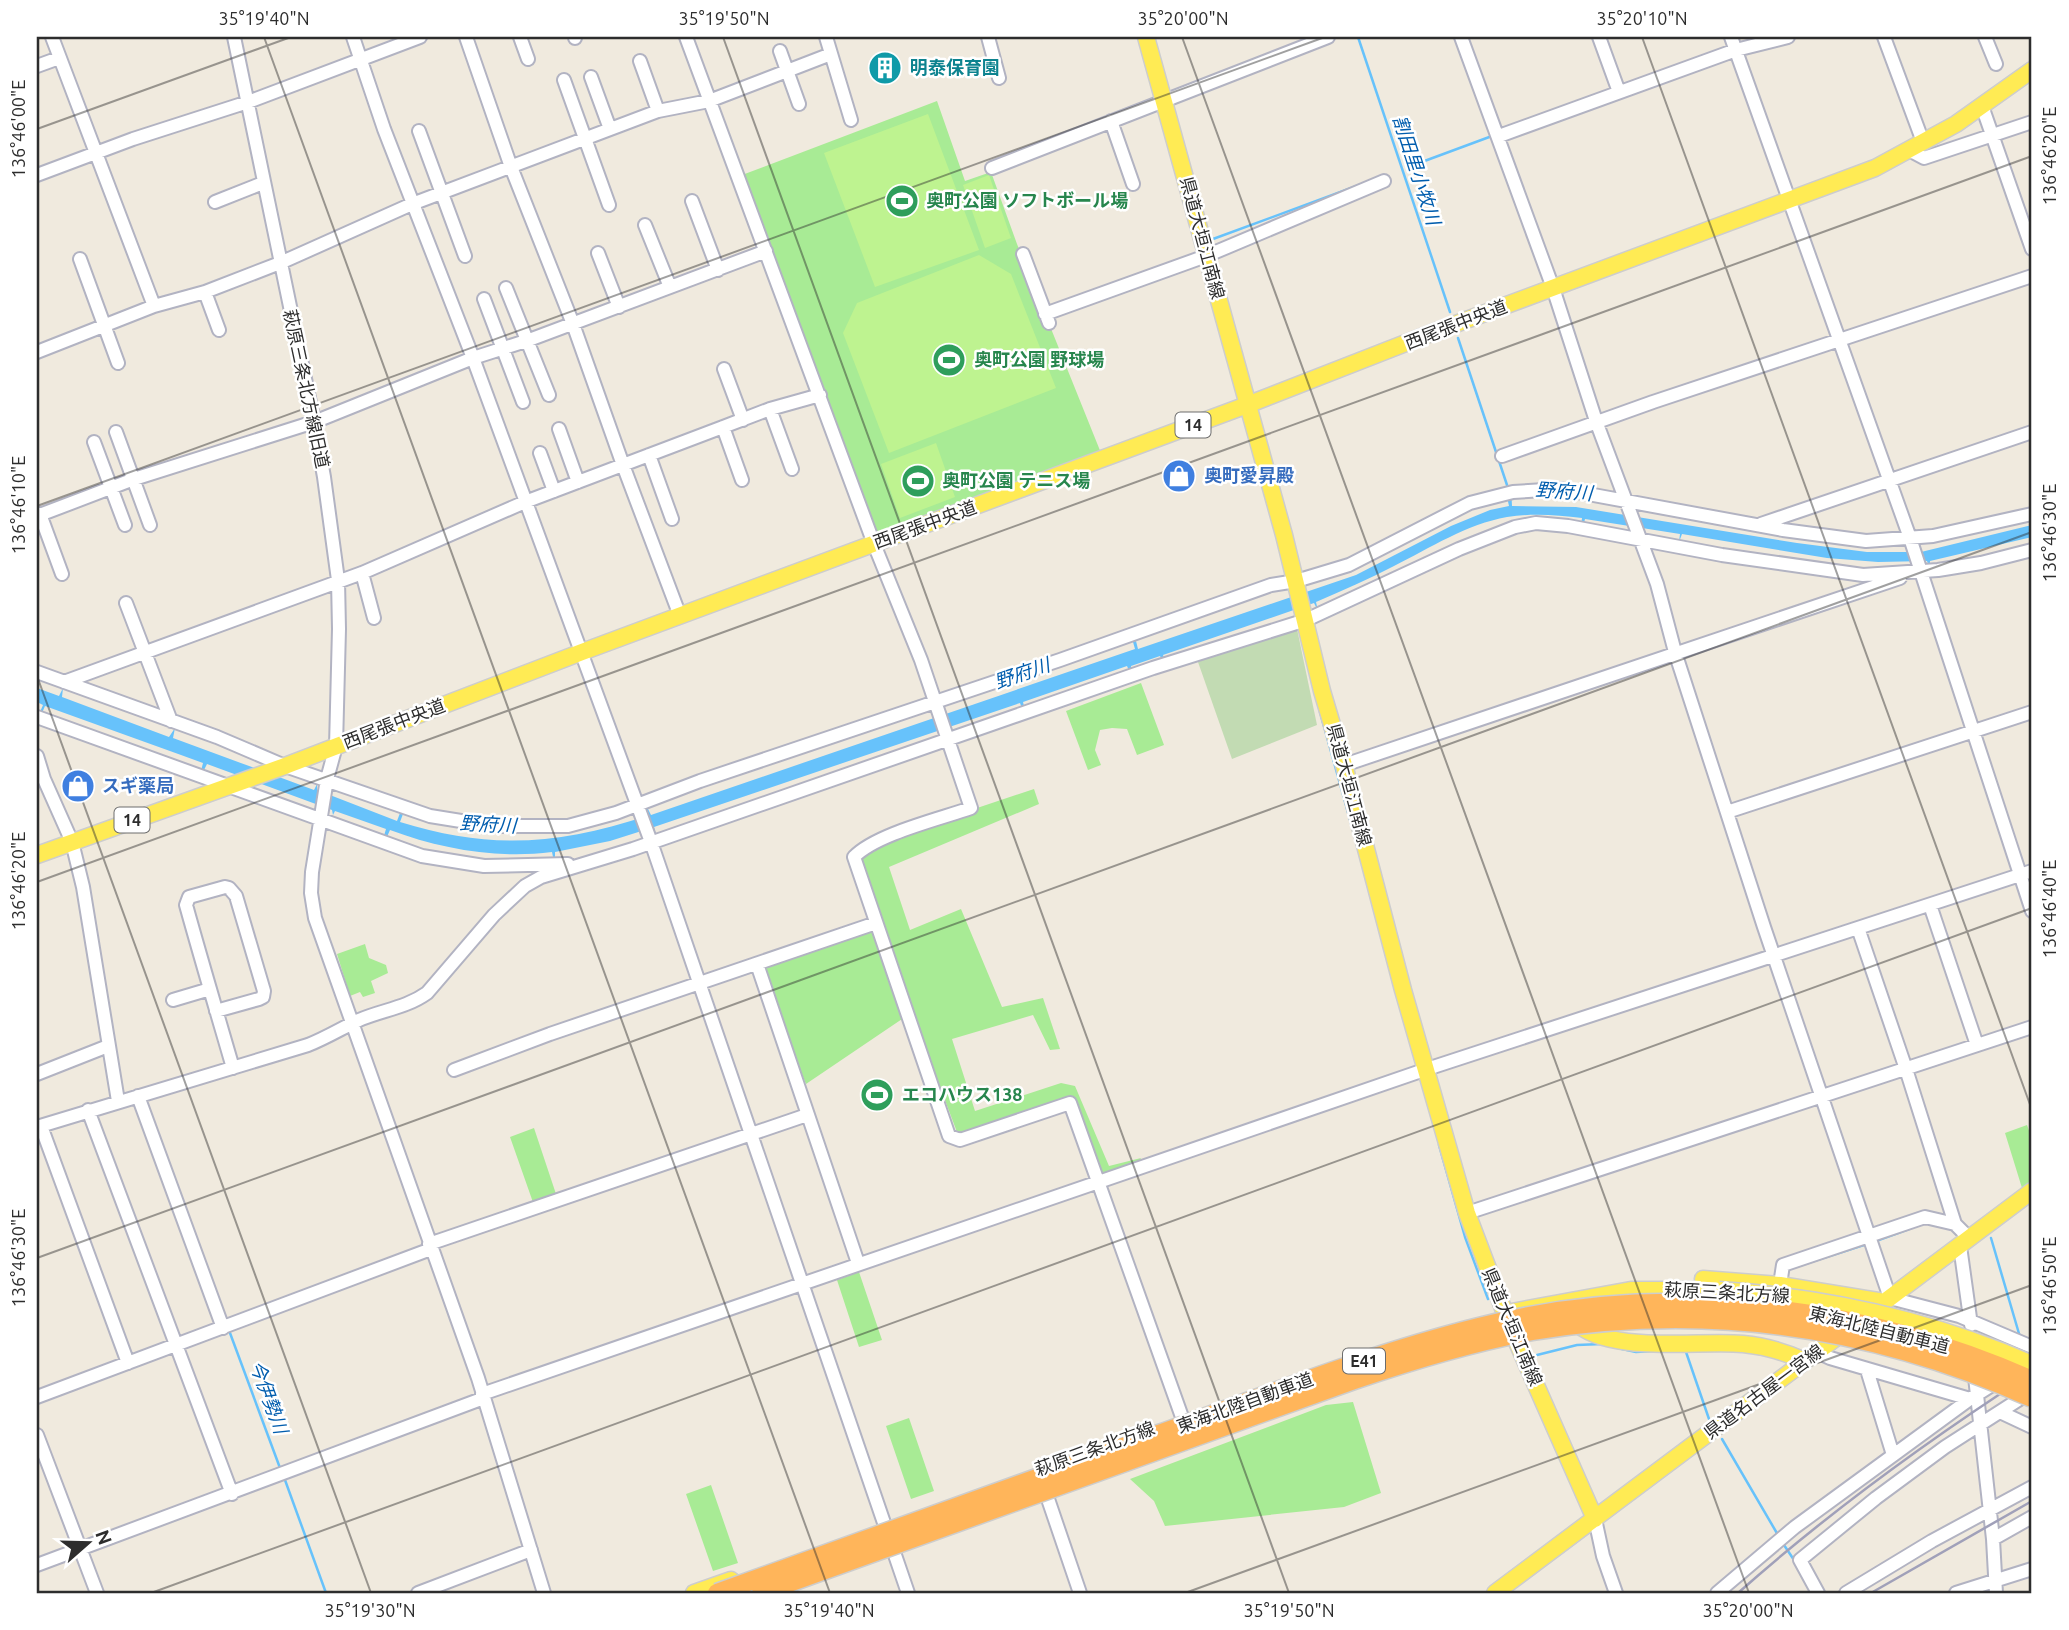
<svg xmlns="http://www.w3.org/2000/svg" width="2069" height="1630" viewBox="0 0 2069 1630" font-family="Ubuntu,'Noto Sans JP',sans-serif">
	<style>
		.green { fill: #a8eb95 }
		.cemetery { fill: #c2dbb3 }
		.pitch { fill: #bef390 }
		.water { fill: #67c2fb }
		.lines { fill: none; stroke-linecap: round; stroke-linejoin: round }
		.stream { stroke: #67c2fb; stroke-width: 2.5 }
		.minor-casing { stroke: #b2b3c2; stroke-width: 16 }
		.major-casing { stroke: #cdcdcd; stroke-width: 19 }
		.minor { stroke: #fff; stroke-width: 12 }
		.major { stroke: #ffeb54; stroke-width: 16 }
		.rail { stroke: #a0a0b9; stroke-width: 2.5 }
		.major-bridge-casing { stroke: #cdcdcd; stroke-width: 19; stroke-linecap: butt }
		.highway-bridge-casing { stroke: #cdcdcd; stroke-width: 21; stroke-linecap: butt }
		.major-bridge { stroke: #ffeb54; stroke-width: 16 }
		.highway-bridge { stroke: #ffb55a; stroke-width: 18 }
		.ticks { fill: none; stroke: #2d2d2d; stroke-width: 2; stroke-opacity: 0.45 }
		.labels { text-anchor: middle; stroke-width: 5; stroke-linejoin: round; paint-order: stroke }
		.shield { fill: #fff; stroke: #6c6c6c; stroke-width: 2 }
		.shield-label { font-size: 16px; font-weight: bold; fill: #2d2d2d }
		.culture-label { font-size: 18px; font-weight: bold; fill: #0d838f; stroke: #fff; text-anchor: start }
		.leisure-label { font-size: 18px; font-weight: bold; fill: #27864d; stroke: #fff; text-anchor: start }
		.street-label { font-size: 18px; fill: #2d2d2d; stroke: #fff }
		.shop-label { font-size: 18px; font-weight: bold; fill: #366cbe; stroke: #fff; text-anchor: start }
		.water-label { font-size: 19px; font-style: italic; fill: #005dae; stroke: #fff }
		.neatline { fill: none; stroke: #2d2d2d; stroke-width: 2.5 }
		.ticks-label { font-size: 18px; text-anchor: middle; fill: #2d2d2d }
	</style>
	<rect width="100%" height="100%" fill="#f0eade"/>
	<path class="green" d="M937,101L965,181L991,172L1017,244L1101,453L875,533L742,175Z
		M1141,683L1164,745L1137,755L1127,729L1112,728L1100,730L1095,750L1101,765L1088,770L1066,711Z
		M1034,789L1039,804L889,867L910,930L961,909L1002,1007L1043,998L1060,1049L1050,1050L1033,1015L952,1039L975,1111L1061,1083L1075,1086L1109,1166L1141,1158L1139,1162L1105,1179L1070,1103L960,1140L855,861L864,846Z
		M872,924L908,1015L806,1084L757,964Z
		M365,944L369,958L386,965L388,973L371,981L375,993L363,997L360,992L350,996L337,954Z
		M2027,1125L2032,1139V1181L2022,1188L2005,1133Z
		M534,1128L557,1197L535,1208L510,1137Z
		M859,1272L882,1340L859,1347L837,1280Z
		M1353,1402L1381,1493L1344,1507L1165,1526L1154,1501L1130,1479L1326,1405Z
		M909,1418L934,1491L911,1499L886,1426Z
		M711,1485L738,1563L713,1571L686,1494Z"/>
	<path class="cemetery" d="M1296,624L1317,725L1232,759L1198,662Z"/>
	<path class="pitch" d="M928,114L979,250L875,287L824,153Z
		M989,175L1011,238L985,248L963,185Z
		M979,255L1011,274L1056,388L889,453L843,333L857,303Z
		M936,443L955,497L900,518L881,464Z"/>
	<path class="water" d="M1511,487L1512,506L1576,507L1797,543L1867,552H1921L2032,525V537L1930,561V570L1927,561L1878,562L1827,558L1682,534L1679,542L1680,534L1585,519L1583,527L1581,526L1582,518C1557,515 1532,513 1507,517C1467,524 1430,548 1394,566C1369,579 1343,590 1316,602L1318,611L1314,603L1163,655L1165,661L1163,662L1160,656L1131,666L1132,672L1130,673L1127,666L1023,702L1025,710L1023,711L1020,703L654,827L656,835L654,836L651,828L610,841L555,852V857H553L552,852C497,859 441,849 390,830L386,839H383L386,829L335,811L333,815L332,810L207,764L203,772L201,771L203,763L181,755L45,706L42,713L40,712L43,705L37,702V688L59,696L63,688L62,697L169,737L175,728L173,738L314,790L317,784V790L397,821L400,813L403,814L400,822C490,850 558,845 647,816L644,808L647,807L651,815L1135,649L1133,642L1136,641L1138,649L1356,575L1451,526L1490,510L1509,506L1505,488Z"/>
	<g class="lines">
		<path class="stream" d="M1358,37L1450,312
			M1411,166L1492,136
			M1213,239L1362,184
			M1458,338L1508,488
			M1320,712L1352,827
			M1439,1145L1465,1237L1488,1299
			M1991,1238L2020,1337
			M1876,1241L1909,1229
			M1789,1269L1867,1244
			M230,1333L280,1468
			M1622,1349L1636,1352L1654,1351
			M1686,1352L1709,1419
			M1537,1355L1577,1345L1602,1344
			M1722,1439L1778,1535
			M285,1480L326,1593
			M1784,1545L1796,1563"/>
		<defs>
			<path id="minor" d="M52,37L154,306
				M234,37L314,422L324,477L338,580L339,629L336,746L327,779L312,872L311,893L315,918L478,1378L544,1593
				M353,37L384,129L473,358L651,842L908,1593
				M466,37L511,167L573,324L623,465L680,616
				M520,37L528,59
				M575,37V38
				M686,37L874,544L921,660L971,808C940,819 876,834 854,857L949,1136L960,1140L1070,1103L1182,1417
				M826,37L851,120
				M988,37L999,78
				M1461,37L1553,288L1596,421L1657,584L1675,652L1764,927L1890,1298L1959,1316L2032,1347
				M1599,37L1619,92
				M1731,37L1910,538L2032,911
				M1884,37L1923,142
				M1985,37L1996,64
				M780,51L799,104
				M640,61L658,111
				M37,66L59,58
				M591,77L610,129
				M564,80L609,205
				M1982,106L2032,249
				M1111,121L1133,184
				M419,131L465,256
				M1499,136L1736,50L1788,37
				M1909,150L1924,158L2032,122
				M992,168L1328,37
				M37,175L133,139L248,102L420,37
				M692,201L718,270
				M215,202L263,183
				M645,225L670,287
				M598,253L619,307
				M1023,254L1049,323
				M80,259L118,363
				M506,288L549,395
				M205,292L219,330
				M484,299L523,402
				M1045,314L1206,256L1384,181
				M37,352L154,306L205,292L280,263L412,204L658,111L709,101L831,54
				M724,369L743,420
				M770,409L792,469
				M723,427L742,480
				M559,429L578,482
				M116,432L150,525
				M94,442L125,525
				M540,453L554,491
				M649,455L672,519
				M1502,456L1653,402L2032,276
				M40,514L62,574
				M37,516L134,479L314,422L473,358L529,340L766,251
				M1761,524L2032,432
				M362,573L374,618
				M126,603L171,721
				M37,672L217,737L285,766L430,816L492,826H568L616,813L700,781L1060,660L1271,585L1296,581L1349,565L1470,503L1513,492L1561,489L1783,530L1866,541L1933,536L2032,514
				M64,682L362,573L525,502L723,427L770,409L820,395
				M37,717L422,856L484,866L568,864
				M37,756L44,779L72,842L83,887L118,1101
				M1344,765L1900,578
				M1727,812L2032,712
				M1930,905L1977,1045
				M1858,928L1906,1069L1955,1224L1969,1238
				M757,964L858,1263
				M173,1000L210,989
				M216,1011L259,999L263,997L264,991L236,896L229,888L225,887L189,897L186,905C201,959 217,1013 233,1068
				M454,1070L550,1034L876,923
				M37,1074L108,1046
				M138,1096L223,1328
				M88,1110L232,1494
				M41,1126L128,1363
				M37,1127L308,1045C326,1038 342,1028 359,1020C382,1010 406,1008 427,993L494,915L525,886L541,877L633,849L1153,668L1306,620L1459,549L1515,527L1536,523L1568,526L1722,555L1863,575L1938,570L1981,563L2032,550
				M1467,1213L2032,1027
				M429,1244L807,1115
				M1960,1246L1971,1325
				M1779,1291L1783,1265L1925,1217L1955,1224
				M1817,1352L1830,1358L1970,1399
				M1974,1368L1993,1539L1996,1593
				M1867,1370L1893,1455
				M482,1394L1427,1069L2032,871
				M37,1397L431,1249
				M2000,1412L2032,1427
				M37,1435L97,1593
				M1048,1499L1080,1593
				M1595,1519L1603,1556L1616,1593
				M1993,1539L2032,1517
				M37,1565L484,1398
				M418,1593L531,1550
				M1717,1593L1795,1527L1970,1399L2000,1380
				M1818,1593L1800,1560L1876,1498L1945,1447L2029,1393
				M1846,1593L1932,1541L2032,1487
				M1956,1593L2032,1569"/>
			<path id="major" d="M1146,37L1284,535L1322,691L1344,765L1403,990L1467,1213L1509,1324L1595,1519
				M37,855L285,766L582,652L1247,405L1434,332L1875,168L1956,124L2032,70
				M1703,1279L1780,1285L1884,1302
				M1506,1313L1631,1290H1719
				M1863,1318L2032,1191
				M1574,1321C1607,1355 1698,1340 1743,1344C1765,1346 1785,1352 1805,1361
				M694,1593L731,1580
				M1495,1593L1845,1331"/>
		</defs>
		<use href="#minor" class="minor-casing"/>
		<use href="#major" class="major-casing"/>
		<use href="#minor" class="minor"/>
		<use href="#major" class="major"/>
		<path class="rail" d="M1738,1593C1829,1512 1930,1439 2032,1373
			M1871,1593L2032,1501"/>
		<defs>
			<path id="major-bridge" d="M1719,1290C1828,1297 1932,1320 2032,1364"/>
			<path id="highway-bridge" d="M717,1593C865,1540 1012,1487 1159,1434C1265,1396 1370,1354 1479,1327C1663,1280 1860,1304 2032,1380
				M761,1593L1354,1380C1413,1360 1472,1342 1533,1331C1707,1302 1873,1326 2032,1398"/>
		</defs>
		<use href="#major-bridge" class="major-bridge-casing"/>
		<use href="#highway-bridge" class="highway-bridge-casing"/>
		<use href="#major-bridge" class="major-bridge"/>
		<use href="#highway-bridge" class="highway-bridge"/>
	</g>
	<path class="ticks" d="M264,37L830,1593M723,37L1289,1593M1182,37L1749,1593M1642,37L2032,1110M37,129L291,37M37,506L1325,37M37,676L371,1593M37,882L2032,156M37,1258L2032,532M151,1593L2032,908M1185,1593L2032,1285"/>
	<defs>
		<symbol id="building-disc" viewBox="-11 -11 22 22"><circle r="9.5" fill="#0f9aa8" stroke="#fff"/><path d="M-4-6H4V6H1V3H-1V6H-4ZM-2.5-4.3h1.7v1.8h-1.7ZM.8-4.3h1.7v1.8H.8ZM-2.5-1h1.7V.8h-1.7ZM.8-1h1.7V.8H.8Z" fill="#fff"/></symbol>
		<symbol id="stadium-disc" viewBox="-11 -11 22 22"><circle r="9.5" fill="#2e9e5b" stroke="#fff"/><path d="M0-5a6.5 5 0 1 0 0 10a6.5 5 0 1 0 0-10ZM-3.5-1.8h7v3.6h-7Z" fill="#fff"/></symbol>
		<symbol id="shop-disc" viewBox="-11 -11 22 22"><circle r="9.5" fill="#3f7fe0" stroke="#fff"/><path d="M-5-2.5h2.3a2.7 3.5 0 0 1 5.4 0H5L5.5 6h-11ZM-1.5-2.5h3a1.5 2.3 0 0 0-3 0Z" fill="#fff"/></symbol>
	</defs>
	<g fill-rule="evenodd">
		<use href="#building-disc" x="866" y="49" width="38" height="38"/>
		<use href="#stadium-disc" x="883" y="182" width="38" height="38"/>
		<use href="#stadium-disc" x="930" y="341" width="38" height="38"/>
		<use href="#shop-disc" x="1160" y="457" width="38" height="38"/>
		<use href="#stadium-disc" x="899" y="462" width="38" height="38"/>
		<use href="#shop-disc" x="59" y="767" width="38" height="38"/>
		<use href="#stadium-disc" x="858" y="1076" width="38" height="38"/>
	</g>
	<g class="labels">
		<g class="shield">
			<rect x="1175.5" y="412.5" width="35" height="25" rx="5"/>
			<rect x="114.5" y="807.5" width="35" height="25" rx="5"/>
			<rect x="1343" y="1348.5" width="42" height="25" rx="5"/>
		</g>
		<g class="shield-label">
			<text x="1193" y="431">14</text>
			<text x="132" y="826">14</text>
			<text x="1364" y="1367">E41</text>
		</g>
		<g class="culture-label">
			<text x="910" y="74">明泰保育園</text>
		</g>
		<g class="leisure-label">
			<text x="926" y="207">奥町公園 ソフトボール場</text>
			<text x="974" y="366">奥町公園 野球場</text>
			<text x="942" y="487">奥町公園 テニス場</text>
			<text x="902" y="1101">エコハウス138</text>
		</g>
		<g class="street-label">
			<text transform="translate(1202 238) rotate(75)" y="6">県道大垣江南線</text>
			<text transform="translate(1456 325) rotate(-21)" y="6">西尾張中央道</text>
			<text transform="translate(306 389) rotate(78)" y="6">萩原三条北方線旧道</text>
			<text transform="translate(925 525) rotate(-20)" y="6">西尾張中央道</text>
			<text transform="translate(394 724) rotate(-21)" y="6">西尾張中央道</text>
			<text transform="translate(1349 785) rotate(75)" y="6">県道大垣江南線</text>
			<text transform="translate(1727 1293) rotate(3)" y="6">萩原三条北方線</text>
			<text transform="translate(1512 1327) rotate(67)" y="6">県道大垣江南線</text>
			<text transform="translate(1879 1330) rotate(14)" y="6">東海北陸自動車道</text>
			<text transform="translate(1764 1392) rotate(-37)" y="6">県道名古屋一宮線</text>
			<text transform="translate(1245 1403) rotate(-20)" y="6">東海北陸自動車道</text>
			<text transform="translate(1095 1449) rotate(-20)" y="6">萩原三条北方線</text>
		</g>
		<g class="shop-label">
			<text x="1204" y="482">奥町愛昇殿</text>
			<text x="102" y="792">スギ薬局</text>
		</g>
		<g class="water-label">
			<text transform="translate(1417 170) rotate(72)" y="7">割田里小牧川</text>
			<text transform="translate(1564 491) rotate(4)" y="7">野府川</text>
			<text transform="translate(1022 673) rotate(-19)" y="7">野府川</text>
			<text transform="translate(488 824) rotate(3)" y="7">野府川</text>
			<text transform="translate(269 1397) rotate(70)" y="7">今伊勢川</text>
		</g>
	</g>
	<rect width="2069" height="1630" fill="none" stroke="#ffffff" stroke-width="77"/>
	<g transform="translate(88 1543) rotate(70)" stroke="#ffffff" stroke-width="5" paint-order="stroke">
	<path d="M0-5L12 26L0 18L-12 26Z" fill="#2d2d2d"/>
	<text y="-10" font-size="19" font-weight="bold" text-anchor="middle" fill="#2d2d2d">N</text>
	</g>
	<rect x="38" y="38" width="1992" height="1554" class="neatline"/>
	<g class="ticks-label">
		<text x="264" y="25">35°19'40"N</text>
		<text x="724" y="25">35°19'50"N</text>
		<text x="1183" y="25">35°20'00"N</text>
		<text x="1642" y="25">35°20'10"N</text>
		<text transform="translate(19 129) rotate(-90)" y="6">136°46'00"E</text>
		<text transform="translate(2050 156) rotate(-90)" y="6">136°46'20"E</text>
		<text transform="translate(19 505) rotate(-90)" y="6">136°46'10"E</text>
		<text transform="translate(2050 533) rotate(-90)" y="6">136°46'30"E</text>
		<text transform="translate(19 881) rotate(-90)" y="6">136°46'20"E</text>
		<text transform="translate(2050 909) rotate(-90)" y="6">136°46'40"E</text>
		<text transform="translate(19 1258) rotate(-90)" y="6">136°46'30"E</text>
		<text transform="translate(2050 1286) rotate(-90)" y="6">136°46'50"E</text>
		<text x="370" y="1617">35°19'30"N</text>
		<text x="829" y="1617">35°19'40"N</text>
		<text x="1289" y="1617">35°19'50"N</text>
		<text x="1748" y="1617">35°20'00"N</text>
	</g>
</svg>
